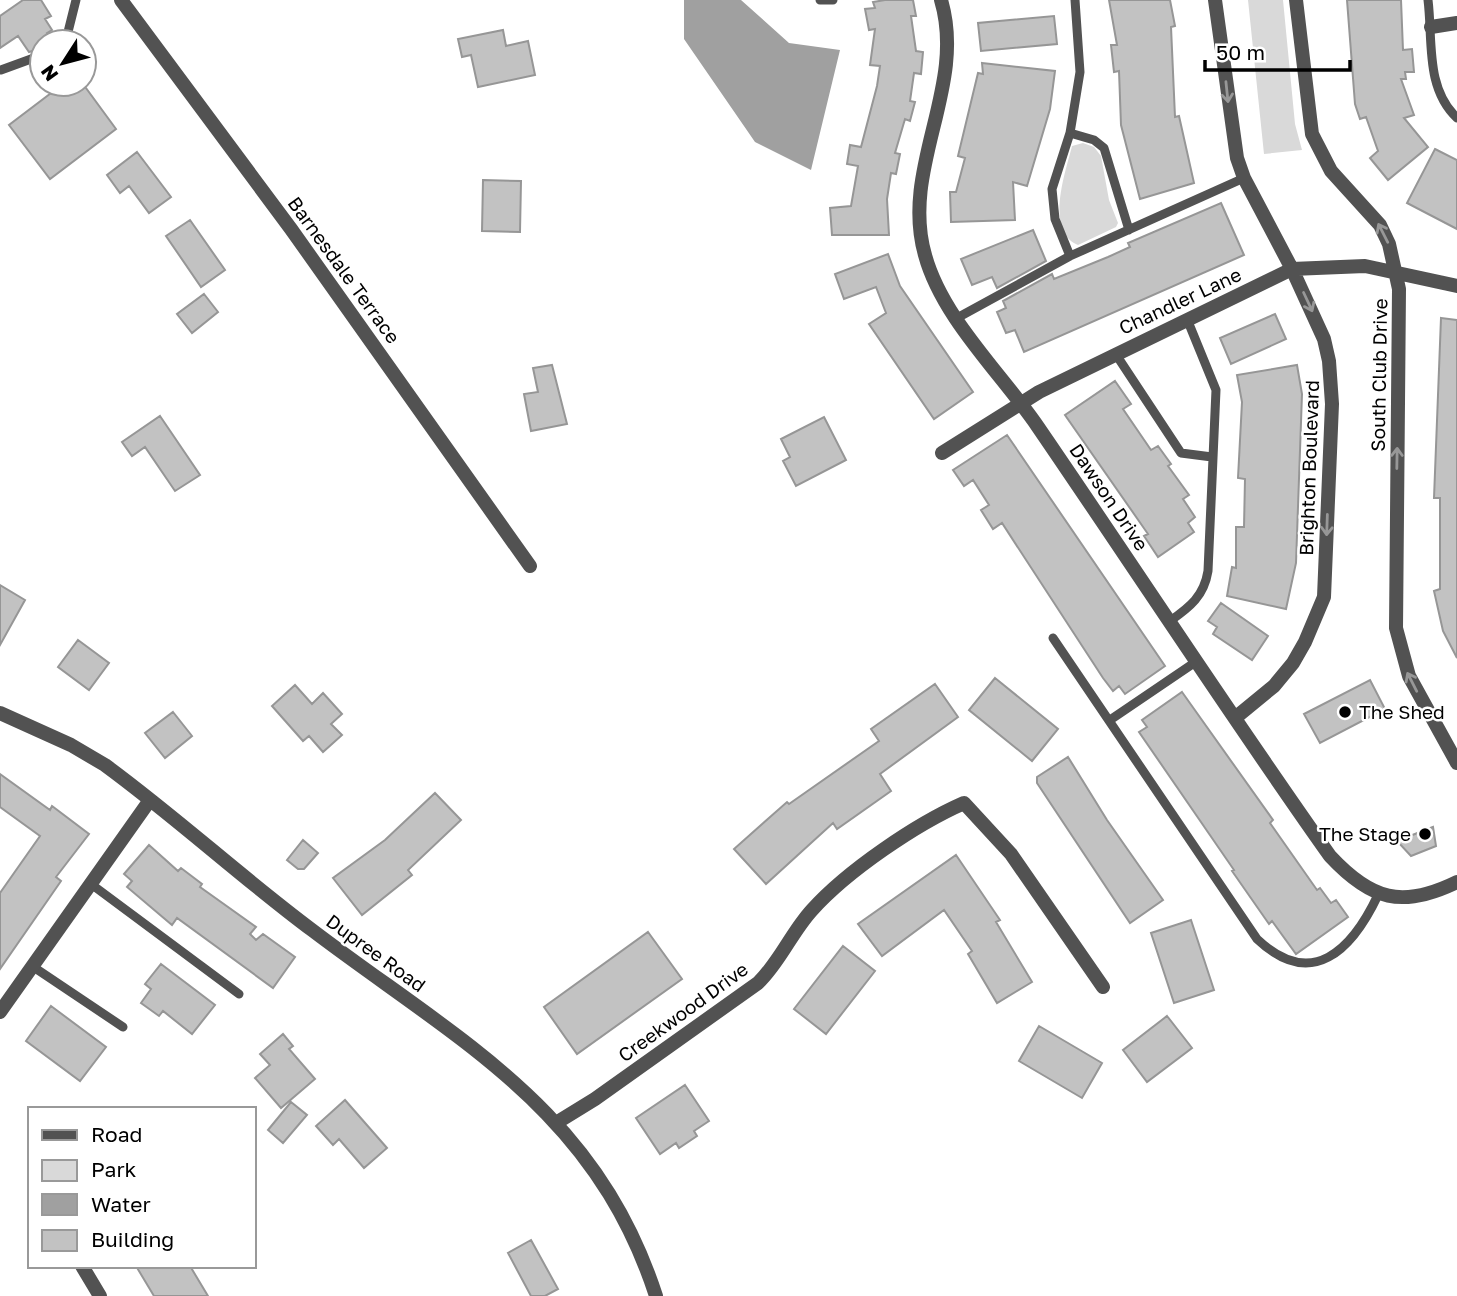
<svg xmlns="http://www.w3.org/2000/svg" width="1457" height="1296" viewBox="0 0 1457 1296" font-family="'Golos Text',sans-serif">
	<style>
		.green { fill: #d9d9d9 }
		.water { fill: #a0a0a0 }
		.building { fill: #c2c2c2; stroke: #969696; stroke-width: 2 }
		.lines { fill: none; stroke-linecap: round; stroke-linejoin: round }
		.lane { stroke: #525252; stroke-width: 9 }
		.street { stroke: #525252; stroke-width: 14 }
		.oneway { stroke: #979797 }
		.poi-dot { fill: #000; stroke: #fff; stroke-width: 2.5 }
		.labels { text-anchor: middle; stroke-width: 5; stroke-linejoin: round; paint-order: stroke }
		.street-label { font-size: 19px; fill: #000; stroke: #fff }
		.poi-label { font-size: 19px; fill: #000; stroke: #fff; text-anchor: start }
	</style>
	<rect width="100%" height="100%" fill="#fff"/>
	<path class="green" d="M1248,0H1283L1295,124L1302,150L1264,154Z
		M1083,143L1094,147L1101,156L1109,200L1118,223L1116,227L1078,245C1044,231 1066,171 1072,146Z"/>
	<path class="water" d="M684,0H741L789,43L840,50L811,170L755,142L684,39Z"/>
	<path class="building" d="M23,0H41L51,16L45,19L52,30L47,33L52,42H42V48L29,52L18,36L0,48V16Z
		M885,0H913L916,16H911L916,51L923,52L921,74L914,73L910,101L915,102L910,121L905,119L895,153L900,154L896,174L891,173L887,199L889,235H832L830,208L851,206L858,166L847,164L850,145L861,147L877,86L880,66L870,65L875,29L869,30L865,9L875,8L873,2Z
		M1109,0H1170L1175,26L1171,27L1175,117L1179,116L1194,183L1140,199L1121,125L1119,71L1114,72L1111,45H1117Z
		M1347,0H1401L1403,50L1412,49L1414,72H1405L1406,79H1401L1414,115L1404,118L1428,147L1388,180L1370,158L1378,151L1366,117L1360,119L1355,104Z
		M1054,16L1057,44L981,51L978,23Z
		M503,30L506,46L528,41L535,75L478,87L471,55L462,57L458,39Z
		M982,63L1055,71L1050,109L1027,186L1013,182L1015,220L951,222L950,192H956L965,158L958,156L978,73L983,74Z
		M63,84H83L116,129L50,179L9,125Z
		M1435,149L1457,160V229L1407,203Z
		M137,152L171,197L149,213L129,186L120,193L107,175Z
		M483,180L521,181L520,232L482,231Z
		M1221,203L1244,255L1024,352L1015,330L1006,333L997,312L1006,308L1003,301L1052,274L1054,279L1108,257L1130,247L1128,243Z
		M190,220L225,270L201,287L166,236Z
		M1033,230L1046,261L997,288L992,277L972,285L961,259Z
		M888,254L900,286L973,392L934,419L869,324L886,313L876,287L844,299L835,274Z
		M204,294L218,312L192,333L177,314Z
		M1275,314L1286,339L1231,364L1220,338Z
		M1441,318L1457,320V658L1443,631L1434,591L1440,589V498H1434Z
		M552,365L567,424L531,431L524,394L538,392L533,368Z
		M1297,365L1302,394L1296,563L1286,609L1227,596L1232,567L1236,568V527H1244L1245,479L1238,478L1242,402L1237,375Z
		M1115,381L1131,404L1123,409L1151,450L1158,446L1171,464L1168,466L1189,495L1183,499L1195,517L1188,523L1194,532L1158,557L1144,536L1148,534L1065,415Z
		M160,416L200,475L175,491L145,447L132,456L122,442Z
		M824,417L846,460L796,486L783,461L790,457L781,439Z
		M1007,435L1165,666L1125,694L1119,686L1113,691L1103,678L1002,523L993,529L981,510L989,505L973,480L964,486L953,470Z
		M0,585L25,600L0,645Z
		M1221,603L1268,636L1252,660L1213,634L1217,627L1208,621Z
		M78,640L109,663L89,690L58,667Z
		M995,678L1058,729L1032,761L969,710Z
		M1370,680L1385,709L1320,743L1304,714Z
		M935,684L958,717L880,774L891,791L837,829L833,823L766,884L734,849L787,802L789,804L879,741L871,729Z
		M295,685L312,704L323,693L342,714L331,724L342,735L323,752L309,736L303,741L272,706Z
		M1182,692L1273,820L1270,823L1317,890L1320,888L1331,903L1336,900L1348,917L1296,954L1272,921L1269,924L1232,871L1234,870L1139,732L1147,727L1142,720Z
		M173,712L192,736L165,758L145,733Z
		M1068,757L1107,820L1163,900L1130,923L1037,783V777Z
		M0,774L50,810L52,806L89,834L56,877L61,881L0,969V893L40,836L0,807Z
		M435,793L461,820L408,870L412,875L362,915L333,878L385,840Z
		M1433,827L1436,846L1411,856L1397,841Z
		M303,840L318,853L304,869H298L287,860Z
		M149,845L178,871L181,868L202,884L200,887L256,927L250,934L256,940L263,934L295,957L273,988L177,918L172,925L127,887L132,881L124,874Z
		M956,855L1000,920L996,922L1032,982L997,1003L968,954L972,951L944,910L882,956L858,924Z
		M1191,920L1214,990L1174,1003L1151,933Z
		M648,932L682,979L577,1054L544,1007Z
		M843,946L875,971L826,1034L794,1009Z
		M161,964L215,1005L192,1034L163,1011L159,1016L141,1003L151,989L145,984Z
		M51,1006L106,1047L80,1081L26,1041Z
		M1167,1016L1192,1048L1147,1082L1123,1050Z
		M1039,1026L1102,1063L1082,1098L1019,1061Z
		M283,1034L293,1046L289,1049L315,1079L281,1108L255,1078L270,1065L260,1054Z
		M685,1085L709,1121L694,1131L697,1136L679,1148L676,1143L660,1154L636,1118Z
		M345,1100L387,1148L364,1168L339,1139L333,1145L316,1126Z
		M291,1102L307,1115L283,1143L268,1130Z
		M531,1240L558,1289L545,1296H531L508,1253Z
		M136,1266H190L208,1296H154Z"/>
	<g class="lines">
		<path class="lane" d="M820,0H833
			M1428,0C1433,40 1425,88 1457,118
			M60,42L67,36L76,0
			M1,70L42,55
			M1070,133L1094,140L1104,148L1129,230
			M1070,256L1055,219L1052,189L1070,133L1080,72L1075,0
			M957,318L1070,256L1244,178
			M1115,353L1181,453L1212,457
			M1170,621C1190,607 1204,596 1208,571L1216,390L1187,319
			M1053,638L1257,939C1312,991 1352,950 1378,895
			M1110,720L1197,661
			M91,884L239,994
			M32,966L123,1027"/>
		<path class="street" d="M121,0L291,229L530,566
			M941,0C967,87 900,168 925,255C942,318 1002,374 1038,427C1136,570 1230,715 1330,856C1371,900 1402,909 1457,882
			M1215,0L1237,158L1244,178L1292,269L1324,339L1329,361L1332,404L1324,597L1305,642L1293,663L1274,686L1235,718
			M1296,0L1312,134L1331,171L1380,225L1389,244L1399,289L1396,628L1409,676L1457,763
			M1431,27L1457,23
			M942,453L1039,392L1292,269L1365,266L1457,286
			M0,713L71,745L105,765C176,817 241,877 312,930C458,1041 595,1108 656,1296
			M0,1012L150,800
			M556,1123L595,1099L758,983C780,962 791,933 812,910C847,871 916,824 964,803L1011,854L1103,987
			M82,1266L100,1296"/>
	</g>
	<defs><path id="oneway-shaft" d="M-6 0H5M1.5-3L5.5 0L1.5 3" fill="none" stroke-width="1.6" stroke-linecap="round" stroke-linejoin="round" transform="scale(1.75)"/></defs>
	<g class="oneway">
		<use href="#oneway-shaft" transform="translate(1227 92) rotate(84)"/>
		<use href="#oneway-shaft" transform="translate(1383 233) rotate(-117)"/>
		<use href="#oneway-shaft" transform="translate(1308 302) rotate(65)"/>
		<use href="#oneway-shaft" transform="translate(1397 458) rotate(-89)"/>
		<use href="#oneway-shaft" transform="translate(1327 525) rotate(92)"/>
		<use href="#oneway-shaft" transform="translate(1412 682) rotate(-117)"/>
	</g>
	<g class="poi-dot">
		<circle cx="1345" cy="712" r="7"/>
		<circle cx="1425" cy="834" r="7"/>
	</g>
	<g class="labels">
		<g class="street-label">
			<text transform="translate(344 270) rotate(54)" y="7">Barnesdale Terrace</text>
			<text transform="translate(1180 301) rotate(-25)" y="7">Chandler Lane</text>
			<text transform="translate(1379 375) rotate(-89)" y="7">South Club Drive</text>
			<text transform="translate(1309 468) rotate(-88)" y="7">Brighton Boulevard</text>
			<text transform="translate(1109 497) rotate(56)" y="7">Dawson Drive</text>
			<text transform="translate(376 953) rotate(36)" y="7">Dupree Road</text>
			<text transform="translate(683 1012) rotate(-36)" y="7">Creekwood Drive</text>
		</g>
		<g class="poi-label">
			<text x="1359" y="719">The Shed</text>
			<text x="1411" y="841" text-anchor="end">The Stage</text>
		</g>
	</g>
	<rect x="28" y="1107" width="228" height="161" fill="#ffffff" stroke="#999999" stroke-width="2"/>
	<rect x="42" y="1130" width="35" height="10" fill="#525252" stroke="#999999" stroke-width="2"/>
	<text x="91" y="1142" font-size="21" fill="#000000">Road</text>
	<rect x="42" y="1160" width="35" height="21" fill="#d9d9d9" stroke="#999999" stroke-width="2"/>
	<text x="91" y="1177" font-size="21" fill="#000000">Park</text>
	<rect x="42" y="1194" width="35" height="21" fill="#a0a0a0" stroke="#999999" stroke-width="2"/>
	<text x="91" y="1212" font-size="21" fill="#000000">Water</text>
	<rect x="42" y="1230" width="35" height="21" fill="#c2c2c2" stroke="#999999" stroke-width="2"/>
	<text x="91" y="1247" font-size="21" fill="#000000">Building</text>
	<g transform="translate(63 63) rotate(234)"><circle r="33" fill="#ffffff" stroke="#999999" stroke-width="2"/>
	<path d="M0-5L12 26L0 18L-12 26Z" fill="#000000"/>
	<text y="-10" font-size="19" font-weight="bold" text-anchor="middle" fill="#000000">N</text>
	</g>
	<path d="M1205 60v10h145v-10" fill="none" stroke="#000000" stroke-width="3.5"/>
	<text x="1216" y="60" font-size="21" fill="#000000" stroke="#ffffff" stroke-width="5" paint-order="stroke">50 m</text>
</svg>
